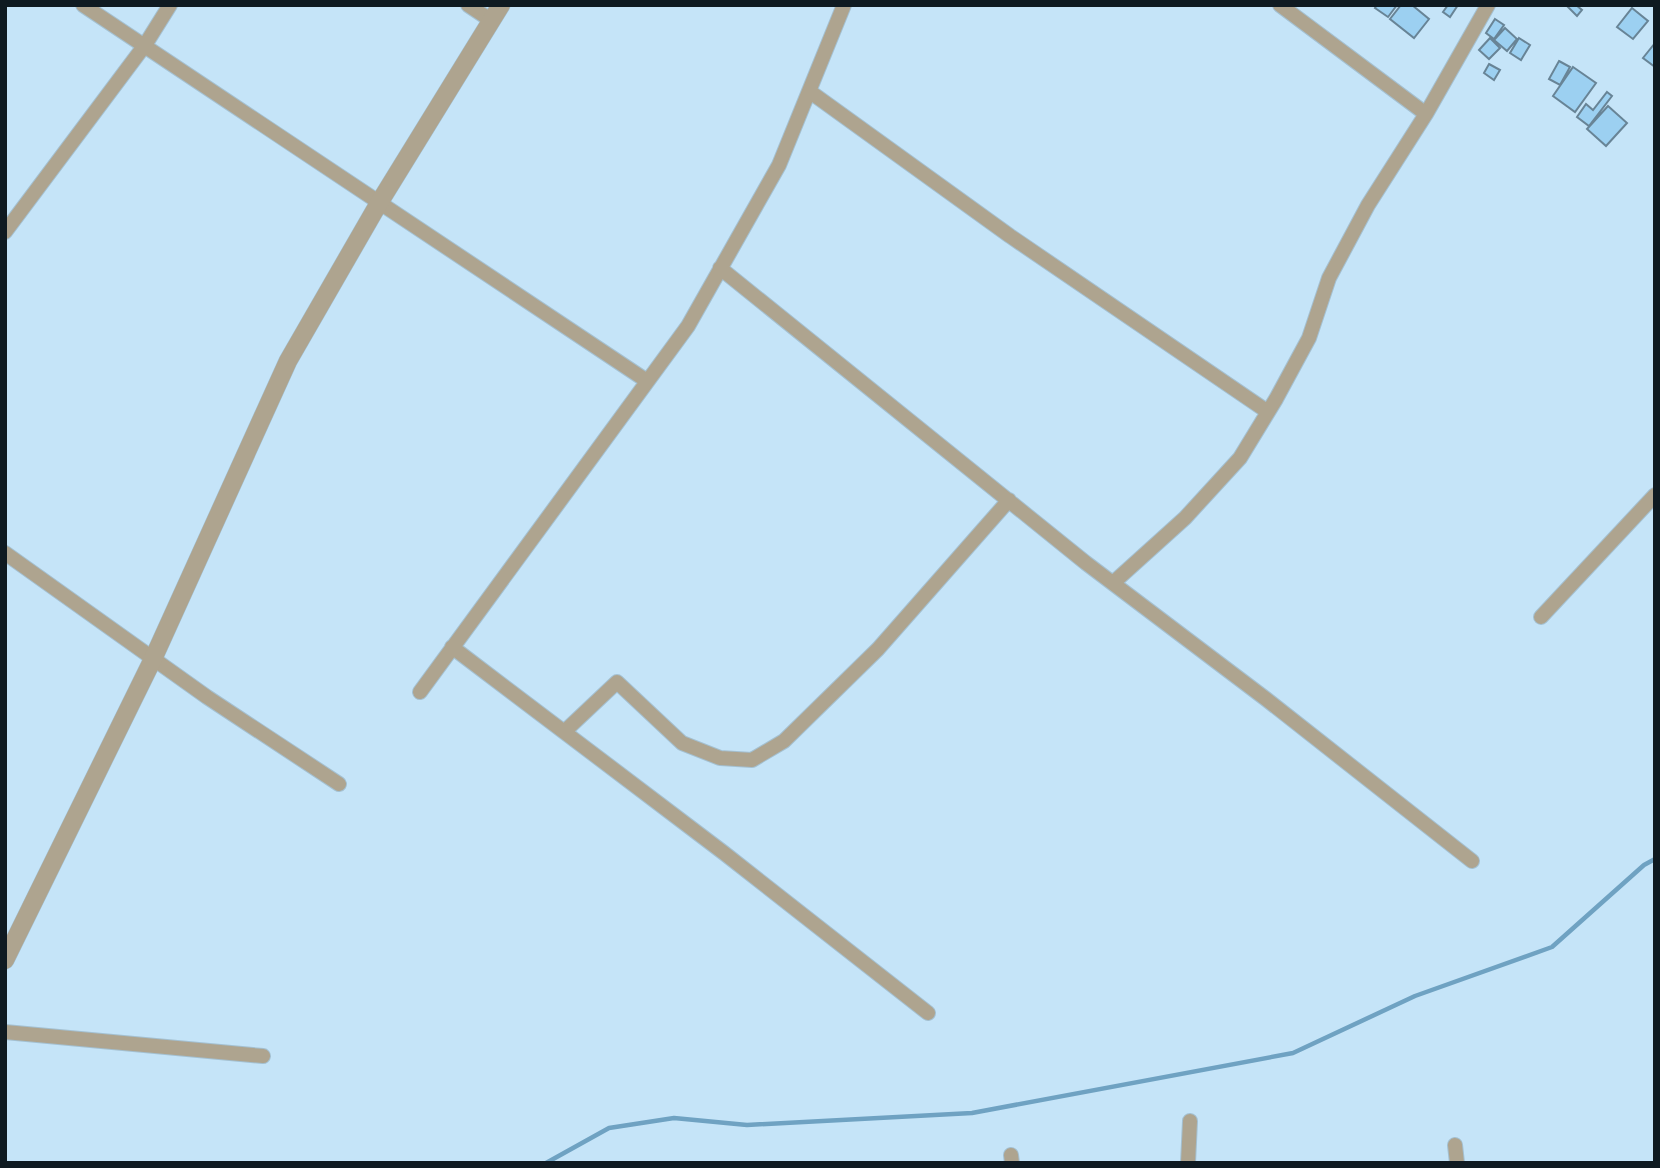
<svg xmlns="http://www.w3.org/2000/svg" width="1660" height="1168" viewBox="0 0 1660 1168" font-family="Mulish,sans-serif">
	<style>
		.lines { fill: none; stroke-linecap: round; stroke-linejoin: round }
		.stream { stroke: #6fa2c2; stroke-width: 4.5 }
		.building { fill: #9cd0f1; stroke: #688496; stroke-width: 2 }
		.minor-casing { stroke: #a4c0d1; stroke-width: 16 }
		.tertiary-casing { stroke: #a4c0d1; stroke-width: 19 }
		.minor { stroke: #aea48f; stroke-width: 14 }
		.tertiary { stroke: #aea48f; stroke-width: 18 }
	</style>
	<rect width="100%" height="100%" fill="#c5e4f8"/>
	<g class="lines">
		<path class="stream" d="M546,1163L609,1128L674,1118L747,1125L972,1113L1293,1053L1415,996L1552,947L1644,865L1655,859"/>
	</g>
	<path class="building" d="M1377,5H1397L1388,17L1375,8Z
		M1401,5H1412L1429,19L1414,38L1390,19Z
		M1448,5H1458L1450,17L1443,12Z
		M1570,5H1576L1582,10L1577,16L1568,7Z
		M1632,8L1648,21L1633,39L1617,27Z
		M1495,19L1504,25L1494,39L1486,33Z
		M1505,28L1517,39L1507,51L1494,40Z
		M1490,38L1500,48L1489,59L1479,50Z
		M1519,38L1530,45L1521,60L1510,53Z
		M1655,43V67L1643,58Z
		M1559,61L1570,67L1560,85L1549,79Z
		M1489,64L1500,70L1494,80L1484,73Z
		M1573,67L1596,83L1575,112L1553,96Z
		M1607,92L1612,96L1589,126L1577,117L1586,104L1593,110Z
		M1608,106L1627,123L1606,146L1587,129Z"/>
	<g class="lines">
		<defs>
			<path id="minor" d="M83,5L647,381
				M468,5L492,21
				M1280,5L1426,114
				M809,91L1010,236L1268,412
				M5,232L145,45L170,5
				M720,268L1086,563L1266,699L1472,861
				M5,553L207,697L339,784
				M1113,583L1185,518L1240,458L1276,399L1309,338L1329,278L1368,205L1426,114L1488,5
				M1541,617L1655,495
				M452,647L724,853L928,1013
				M420,692L688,326L779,165L844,5
				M564,732L617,682L682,743L720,758L752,760L784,741L878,649L1009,500
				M5,1032L263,1056
				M1455,1145L1457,1163
				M1011,1155L1012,1163
				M1188,1163L1190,1121"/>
			<path id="tertiary" d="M5,960L153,659L288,361L379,203L501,5"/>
		</defs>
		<use href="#minor" class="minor-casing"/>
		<use href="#tertiary" class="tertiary-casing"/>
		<use href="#minor" class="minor"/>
		<use href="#tertiary" class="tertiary"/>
	</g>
	<rect width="1660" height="1168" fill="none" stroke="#0f1a21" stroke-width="14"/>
</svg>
